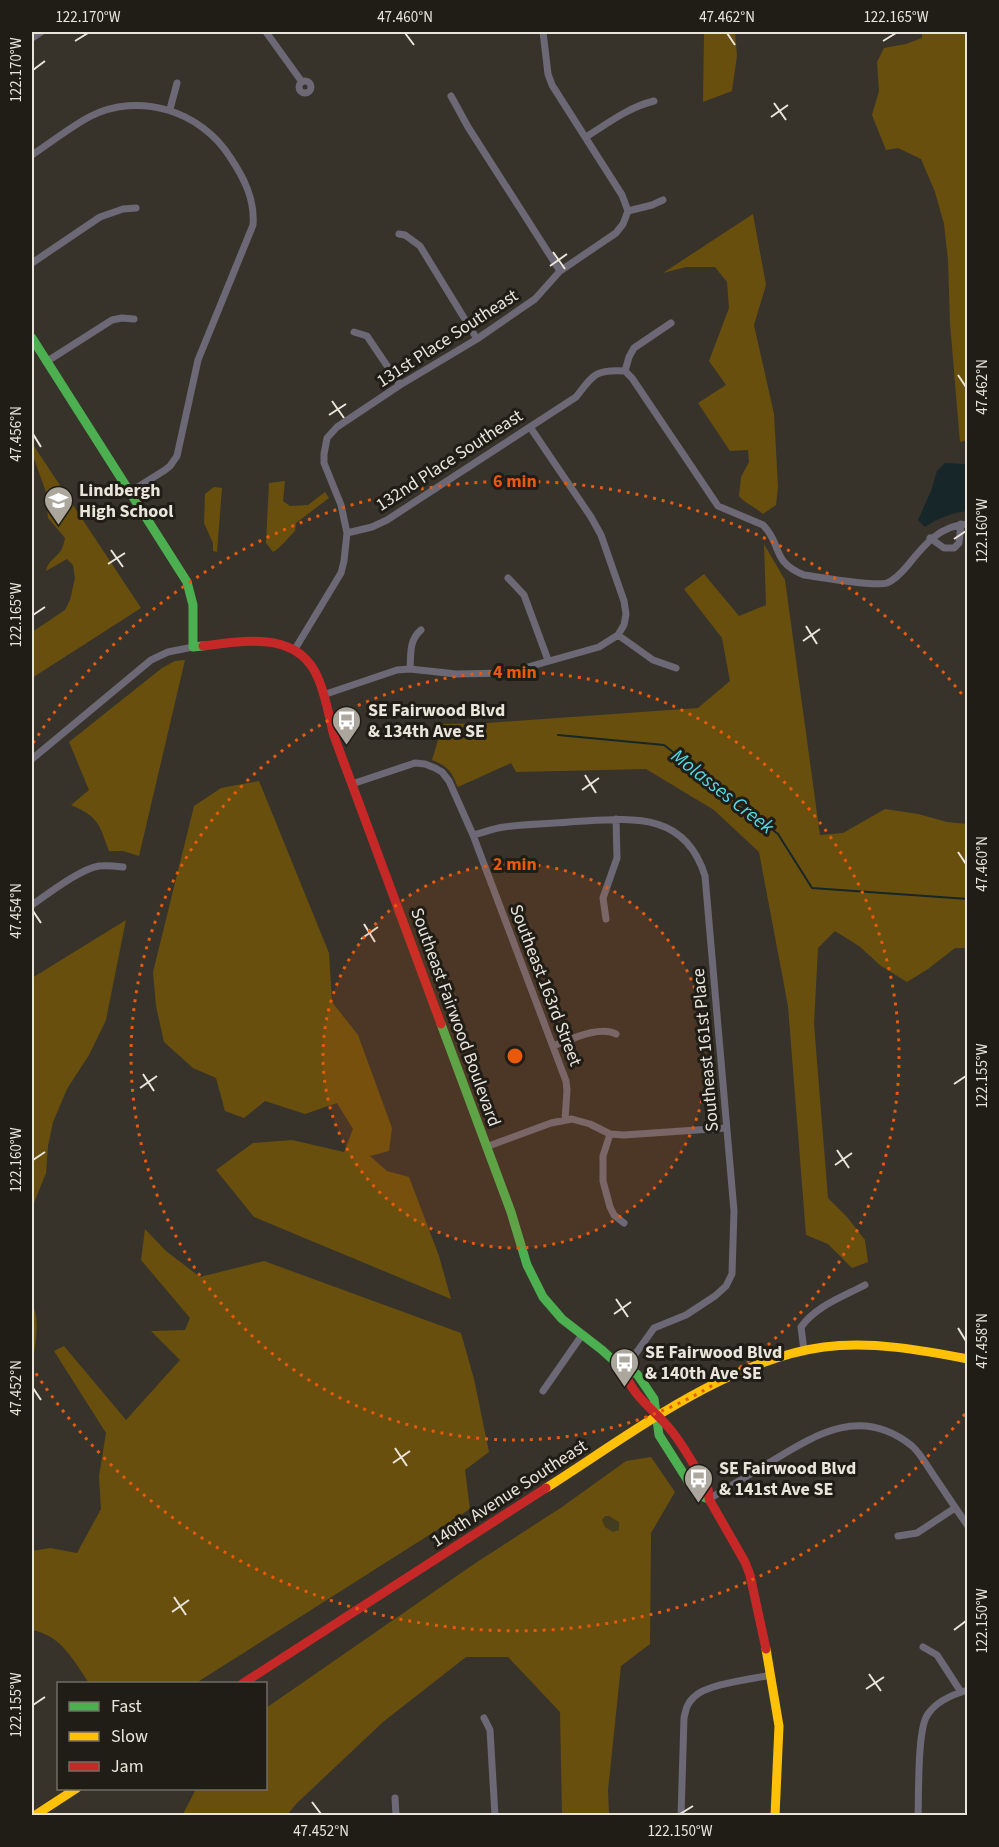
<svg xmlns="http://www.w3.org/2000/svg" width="999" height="1847" viewBox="0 0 999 1847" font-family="'Source Sans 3',sans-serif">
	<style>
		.green { fill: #694f0e }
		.sand { fill: #443c1f }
		.water { fill: #172628 }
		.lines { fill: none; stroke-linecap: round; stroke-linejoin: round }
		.stream { stroke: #172628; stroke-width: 2 }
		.street { stroke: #6c6875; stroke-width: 7 }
		.fast { stroke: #4caf50; stroke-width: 9 }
		.slow { stroke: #ffc107; stroke-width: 9 }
		.jam { stroke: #c62828; stroke-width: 9 }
		.ticks { fill: none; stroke: #eae5db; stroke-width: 2 }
		.ring { fill: none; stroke: #e8590c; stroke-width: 3; stroke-dasharray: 3 6 }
		.labels { text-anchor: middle; stroke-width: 6; stroke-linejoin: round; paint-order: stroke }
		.street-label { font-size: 18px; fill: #eae5db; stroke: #201d16 }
		.poi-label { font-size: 18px; font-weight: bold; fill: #eae5db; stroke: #201d16; text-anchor: start }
		.water-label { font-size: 20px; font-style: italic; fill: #4fdbeb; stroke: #201d16 }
		.centre { fill: #e8590c; stroke: #201d16; stroke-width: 3 }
		.ring-label { font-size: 18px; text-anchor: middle; font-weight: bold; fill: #e8590c; stroke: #201d16; stroke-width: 6; stroke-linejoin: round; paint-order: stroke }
		.neatline { fill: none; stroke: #eae5db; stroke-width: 2 }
		.ticks-label { font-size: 15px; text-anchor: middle; fill: #eae5db }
	</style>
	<rect width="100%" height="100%" fill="#37332b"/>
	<path class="green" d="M704,32H735L737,56L732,91L703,102Z
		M922,32H967L968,440L960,442L950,323L948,260L944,224L935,192L921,159L898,148L886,150L872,115L879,91L877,62L884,48L906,44L922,38Z
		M753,214L766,285L754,325L774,414L778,487L776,505L763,514C755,507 746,504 739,496L741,477L749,462L748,450L730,451L698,403L726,385L709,361L729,308L727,282L715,267H686L663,273Z
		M32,443L141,608L32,678V632L65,610L70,600L75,578L73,565L67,559L46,571C49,556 62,559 65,538L48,518L46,492L32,453Z
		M285,481L283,501L290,506L308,505L325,492L329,498L296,523L295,531C287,538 283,546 273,552L266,543L269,483Z
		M214,487L222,488L217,552L213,551V543L204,523L205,494Z
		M764,544L785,580L820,835L843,833L885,809L918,814L947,822L967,824V948H955L928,969L907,982L881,966L859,946L835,931L818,948L814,1024L828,1198L847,1217L865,1240L868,1262L852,1268L828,1244L806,1235L788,1006L759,852L714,810L646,769L516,772L511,763L458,787C451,771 449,767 432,760L443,724L487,723L698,708L730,681L722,638L684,589L704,574L739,616L766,605Z
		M185,660L139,856L123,851H109C99,824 99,817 71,805L89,790L69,742L162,668L175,661Z
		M259,781L329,953L332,1002L358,1035L392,1128L389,1151L370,1156L387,1171L409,1177L439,1256L451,1299L254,1217L216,1170L253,1143L292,1140L344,1152L353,1129L337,1103L305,1114L265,1101L244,1118L225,1111L216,1078L193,1068L164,1042L156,1006L153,972L194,806L221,788Z
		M126,920L106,1020L89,1055L67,1089L53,1122L48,1146L46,1173L32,1208V978Z
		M145,1229L166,1251L200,1277L264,1261L461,1333L474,1379L489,1452L465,1470L470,1509L196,1683H89C73,1660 62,1636 32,1630V1551L50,1548L77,1553L101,1509L99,1476L106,1433L54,1351L64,1346L126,1420L180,1360L151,1331L185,1330L190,1318L141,1260Z
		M32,1305C41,1317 35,1349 32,1364Z
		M651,1457L675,1492L651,1533L650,1644L621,1666L608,1790L609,1815H562L560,1712L508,1657H466L383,1722L296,1804L287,1815L182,1816L196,1789L266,1788V1708L477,1562L562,1507L626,1461Z"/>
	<path class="sand" d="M605,1516H609L619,1522V1530L613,1532L605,1527L602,1520Z"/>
	<path class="water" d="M945,463L965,464L967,467V511C952,513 938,518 925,527L918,520L931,491L937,471Z"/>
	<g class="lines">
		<path class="stream" d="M558,735L664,745L778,834L812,888L968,899"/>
		<path class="street" d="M266,32L302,82
			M543,32L548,74L552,85L622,195L628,211
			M32,38L41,32
			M299 87a6 6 0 1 1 12 0a6 6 0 1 1-12 0Z
			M451,96L468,127L560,271
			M170,109L177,83
			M586,137C608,123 629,107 654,101
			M32,155C50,143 69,128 89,117C139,91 201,111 230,157C244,178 255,199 253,225L198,360L177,456L170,466L165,470L130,492
			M628,211L652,205L663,200
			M399,234L405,235L420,246L477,339
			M32,263L100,217L123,209L136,208
			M354,332L367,336L400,385
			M46,362L112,320L122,318L134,319
			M625,371L632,378L718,506L763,525C783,545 770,561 804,575C820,577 874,587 887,583C895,580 903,571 908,565C924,545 940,525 968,524
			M347,533L372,527L387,520L576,397C593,375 595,369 625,371L629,357L634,348L671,323
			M930,538L944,548H954L959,543L961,524
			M508,578L524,595L548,660
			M618,635L653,660L676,668
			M295,649L341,573L344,561L347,533L341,505L324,463V454L327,438L337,427L400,385L477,339L535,299L560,271L616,233L623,224L628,211
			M410,669C411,654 409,640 421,630
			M323,695L397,670L410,669L456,674L507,673L599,647L618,635L624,625L626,614L624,601L601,535L591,517L530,427
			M32,759L151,660L168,652L193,647
			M352,784L415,763L425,764L435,768L442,772L449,781L473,835L566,1081L567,1090L565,1120
			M473,835C483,833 494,828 504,827C526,824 548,824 569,822C626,819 684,808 705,876L734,1211L732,1274L726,1286L715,1296L686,1315L654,1328L624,1370
			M32,905C48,894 80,869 99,866C107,865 115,866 123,867
			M606,919L603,898L617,858L616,819
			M553,1046C570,1040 599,1025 616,1034
			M610,1134L603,1156V1181L610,1207L614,1215L624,1223
			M486,1147L551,1123L572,1119L590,1124L610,1134L624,1135L726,1128
			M804,1351L801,1327C816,1306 842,1297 865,1285
			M543,1391L582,1335
			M709,1499C730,1486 751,1474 772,1461C818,1433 862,1406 912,1446C921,1454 927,1466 934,1476C945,1492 956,1509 968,1526
			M898,1536L917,1533L955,1508
			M923,1647L937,1655L961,1692
			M484,1718L490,1730L495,1816
			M395,1798L396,1816
			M681,1816L684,1718C686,1709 687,1703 694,1697C706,1684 752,1679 771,1675
			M918,1816C919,1795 917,1728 928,1714C936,1702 954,1694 968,1690"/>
		<path class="fast" d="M32,338L187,582L193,605V647L203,646
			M441,1024L511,1212L527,1265L543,1297L562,1319L602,1350L624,1370L637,1374L654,1399L659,1435L697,1495L709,1499"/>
		<path class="slow" d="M546,1488C628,1436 726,1360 824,1347C872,1341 921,1350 968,1359
			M766,1649L779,1726L775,1816
			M34,1816L77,1788"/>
		<path class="jam" d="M203,646C245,641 298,630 318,678C326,696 329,717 334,736L441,1024
			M624,1370C633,1398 653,1408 670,1429C685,1447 696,1469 708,1489L709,1499L745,1562L750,1575L766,1649
			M242,1684L546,1488"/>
	</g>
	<path class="ticks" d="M405,33L414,45M727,33L735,45M75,41L88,33M883,41L896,33M33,70L45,61M774,103L786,120M771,117L788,105M553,252L565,269M550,266L567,254M958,375L966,387M332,401L344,418M329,415L346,404M33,434L41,447M954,539L966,531M111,550L123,567M108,564L125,553M33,615L45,607M806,626L817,644M803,641L820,629M585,775L596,793M582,790L599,778M958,852L966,864M33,911L41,923M364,924L375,942M361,939L378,927M143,1074L154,1091M954,1084L966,1076M140,1088L157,1076M837,1150L849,1168M33,1160L45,1152M835,1165L852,1153M616,1299L628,1317M614,1314L631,1302M958,1328L966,1341M33,1388L41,1400M395,1448L407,1466M393,1463L410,1451M174,1597L186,1615M172,1612L189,1600M954,1630L966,1621M869,1674L881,1691M866,1689L884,1677M33,1705L45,1697M312,1802L321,1814M680,1814L693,1806"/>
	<circle cx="515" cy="1056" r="192" fill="#e8590c" fill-opacity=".12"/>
	<g class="ring">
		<circle cx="515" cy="1056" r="192"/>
		<circle cx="515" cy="1056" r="384"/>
		<path d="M965 1414A575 575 0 0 1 33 1369M33 743A575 575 0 0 1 965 698"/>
	</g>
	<defs>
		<symbol id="school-pin" viewBox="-11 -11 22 30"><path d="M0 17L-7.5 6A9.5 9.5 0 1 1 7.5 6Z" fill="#aba79d" stroke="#201d16"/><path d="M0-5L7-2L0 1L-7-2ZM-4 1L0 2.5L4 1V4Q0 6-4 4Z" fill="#fff"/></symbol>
		<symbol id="bus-pin" viewBox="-11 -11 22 30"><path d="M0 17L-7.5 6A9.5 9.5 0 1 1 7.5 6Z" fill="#aba79d" stroke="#201d16"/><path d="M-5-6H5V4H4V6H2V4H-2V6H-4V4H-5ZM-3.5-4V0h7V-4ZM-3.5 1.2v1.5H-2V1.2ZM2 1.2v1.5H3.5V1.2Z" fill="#fff"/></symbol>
	</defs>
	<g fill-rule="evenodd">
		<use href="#school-pin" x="42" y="484" width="33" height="45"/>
		<use href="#bus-pin" x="330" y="704" width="33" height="45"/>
		<use href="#bus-pin" x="608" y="1346" width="33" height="45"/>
		<use href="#bus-pin" x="682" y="1462" width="33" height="45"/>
	</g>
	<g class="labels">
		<g class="street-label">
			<text transform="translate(447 338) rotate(-33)" y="6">131st Place Southeast</text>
			<text transform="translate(449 460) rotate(-33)" y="6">132nd Place Southeast</text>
			<text transform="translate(546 985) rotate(69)" y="6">Southeast 163rd Street</text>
			<text transform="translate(456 1017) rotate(70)" y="6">Southeast Fairwood Boulevard</text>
			<text transform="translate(705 1050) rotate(-95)" y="6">Southeast 161st Place</text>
			<text transform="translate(509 1493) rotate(-33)" y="6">140th Avenue Southeast</text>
		</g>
		<g class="poi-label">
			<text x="79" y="496">Lindbergh<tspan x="79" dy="21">High School</tspan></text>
			<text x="368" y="716">SE Fairwood Blvd<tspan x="368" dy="21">&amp; 134th Ave SE</tspan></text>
			<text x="645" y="1358">SE Fairwood Blvd<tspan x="645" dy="21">&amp; 140th Ave SE</tspan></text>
			<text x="719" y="1474">SE Fairwood Blvd<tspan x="719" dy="21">&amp; 141st Ave SE</tspan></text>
		</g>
		<g class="water-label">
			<text transform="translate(723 791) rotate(38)" y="7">Molasses Creek</text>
		</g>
	</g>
	<circle cx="515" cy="1056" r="9" class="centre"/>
	<g class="ring-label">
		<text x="515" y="487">6 min</text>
		<text x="515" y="678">4 min</text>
		<text x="515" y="870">2 min</text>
	</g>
	<rect width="999" height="1847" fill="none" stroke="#201d16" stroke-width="66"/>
	<rect x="57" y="1682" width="210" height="108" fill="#201d16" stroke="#716d65" stroke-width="1.5"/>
	<rect x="69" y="1702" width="30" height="9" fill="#4caf50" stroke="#716d65" stroke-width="1.5"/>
	<text x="111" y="1712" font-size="18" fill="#eae5db">Fast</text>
	<rect x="69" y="1732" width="30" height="9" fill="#ffc107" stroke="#716d65" stroke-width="1.5"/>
	<text x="111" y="1742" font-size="18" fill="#eae5db">Slow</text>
	<rect x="69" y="1762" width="30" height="9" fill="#c62828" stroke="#716d65" stroke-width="1.5"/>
	<text x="111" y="1772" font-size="18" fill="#eae5db">Jam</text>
	<rect x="33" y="33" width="933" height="1781" class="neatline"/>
	<g class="ticks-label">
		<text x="88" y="22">122.170°W</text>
		<text x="405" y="22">47.460°N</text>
		<text x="727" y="22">47.462°N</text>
		<text x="896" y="22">122.165°W</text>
		<text transform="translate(16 70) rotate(-90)" y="5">122.170°W</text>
		<text transform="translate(982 387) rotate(-90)" y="5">47.462°N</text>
		<text transform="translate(16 434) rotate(-90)" y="5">47.456°N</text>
		<text transform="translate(982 531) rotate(-90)" y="5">122.160°W</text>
		<text transform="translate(16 615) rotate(-90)" y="5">122.165°W</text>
		<text transform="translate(982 864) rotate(-90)" y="5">47.460°N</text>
		<text transform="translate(16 911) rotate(-90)" y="5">47.454°N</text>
		<text transform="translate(982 1076) rotate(-90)" y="5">122.155°W</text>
		<text transform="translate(16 1160) rotate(-90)" y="5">122.160°W</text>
		<text transform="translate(982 1341) rotate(-90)" y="5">47.458°N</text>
		<text transform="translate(16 1388) rotate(-90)" y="5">47.452°N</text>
		<text transform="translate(982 1621) rotate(-90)" y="5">122.150°W</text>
		<text transform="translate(16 1705) rotate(-90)" y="5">122.155°W</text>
		<text x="321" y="1836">47.452°N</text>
		<text x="680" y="1836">122.150°W</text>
	</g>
</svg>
